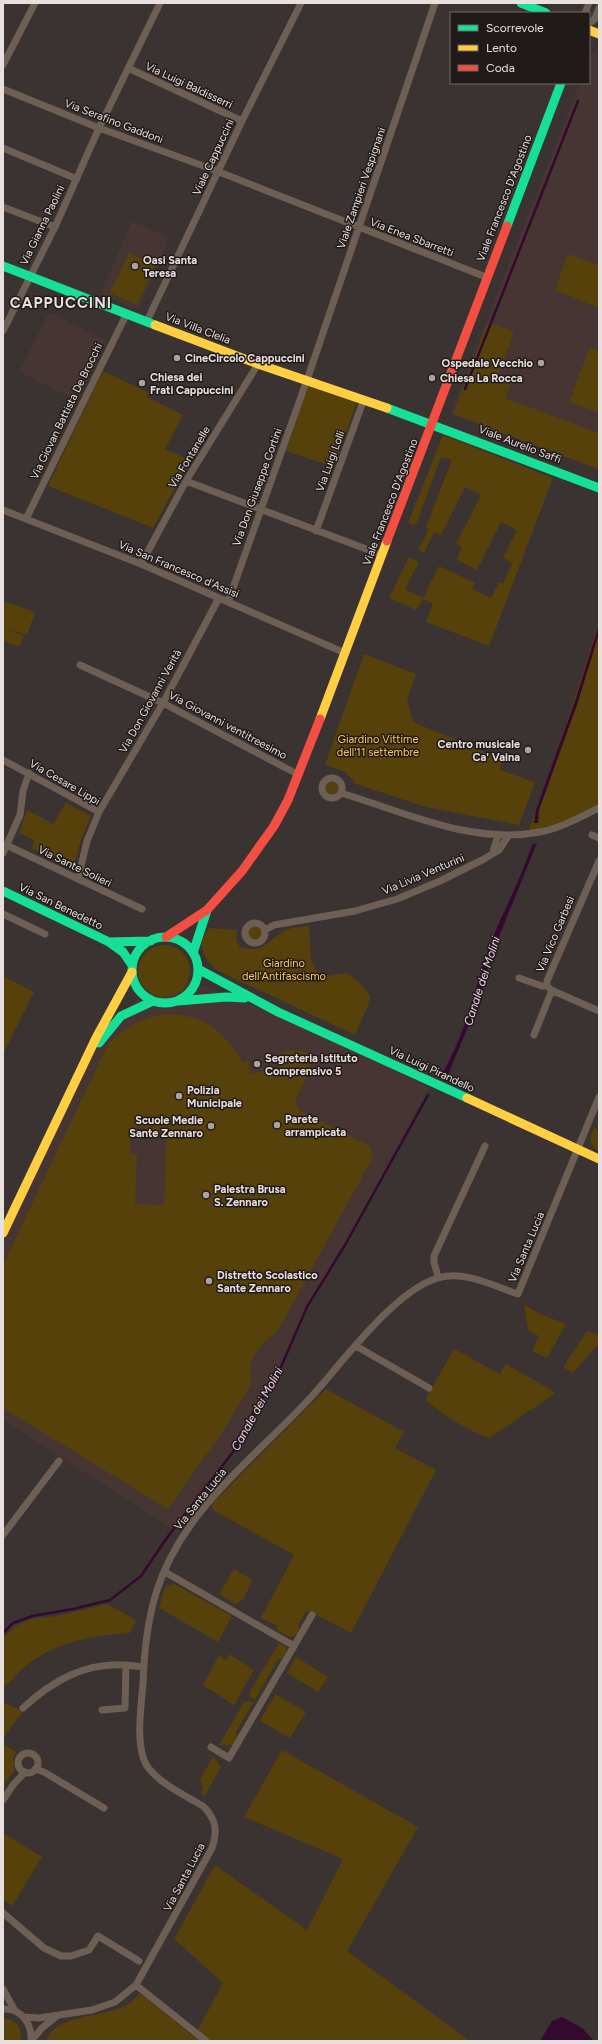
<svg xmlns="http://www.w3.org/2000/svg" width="602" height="2044" viewBox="0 0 602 2044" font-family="Figtree,sans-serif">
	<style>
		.built { fill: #463532 }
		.green { fill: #56410a; fill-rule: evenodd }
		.water { fill: #35092f }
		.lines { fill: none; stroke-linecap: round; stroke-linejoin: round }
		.stream { stroke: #35092f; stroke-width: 2.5 }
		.street { stroke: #6d5f54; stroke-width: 7 }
		.fast { stroke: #16e098; stroke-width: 9 }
		.slow { stroke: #ffcf43; stroke-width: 9 }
		.jam { stroke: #f24e42; stroke-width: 9 }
		.poi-dot { fill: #aba3a2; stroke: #201a19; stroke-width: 1.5 }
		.labels { text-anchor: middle; stroke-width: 3; stroke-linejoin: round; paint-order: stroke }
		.street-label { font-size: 11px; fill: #e8e0de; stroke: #201a19 }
		.poi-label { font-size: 11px; font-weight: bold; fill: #e8e0de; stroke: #201a19; text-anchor: start }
		.park-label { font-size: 11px; fill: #fcc950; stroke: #201a19 }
		.water-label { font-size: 12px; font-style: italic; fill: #f6d0ef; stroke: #201a19 }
		.district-label { font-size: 15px; font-weight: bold; letter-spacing: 1px; fill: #e8e0de; stroke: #201a19 }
	</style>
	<rect width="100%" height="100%" fill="#3a3332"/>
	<path class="built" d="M591,51L599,54V470L450,414L580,83H589V57Z
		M132,221L169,237L138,310L100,294Z
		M49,312L107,341L77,401L19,372Z
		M167,975L207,987L321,1033L429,1087L347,1241L306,1314L289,1351L228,1459L174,1530L3,1420V1239L102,1035L128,1008Z"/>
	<path class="green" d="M129,253L155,265L137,305L110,293Z
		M568,254L599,265V308L555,290Z
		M488,322L514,332L498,377L511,382L505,398L599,433V469L453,414Z
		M590,347L599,351V413L569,402Z
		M103,371L149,393L147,397L183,415L165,449L190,460L153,528L48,486Z
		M309,385L357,401L334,467L286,451Z
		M443,435L553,478L489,646L426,622L433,604L423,599L416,610L389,598L409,557L419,562L405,589L423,598L439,566L475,583L472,589L491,598L499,582L503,584L512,563L503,558L517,530L501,522L477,570L456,559L462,547L456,544L481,495L465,487L441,535L434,532L424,553L418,550L429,529L426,527L452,460L441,457L417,522L414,525L408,523Z
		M3,601L35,612L27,635L8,629L24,636L19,647L3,641Z
		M599,623V812L543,834L527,835L556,755Z
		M364,654L416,674L407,700L413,722L502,759L500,770L535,782L519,825L426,807L356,784L345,772L325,765Z
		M326 788a6 6 0 1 1 12 0a6 6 0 1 1-12 0Z
		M66,803L91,816L81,839L74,866L71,868L32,848L34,840L19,833L27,810L53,824Z
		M247 933a8 8 0 1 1 16 0a8 8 0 1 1-16 0Z
		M309,926L311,960L317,972L326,976L347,973L360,983L370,996L368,1006L355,1035L218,971C204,958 195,946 209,928L237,930L236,940L240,947C264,954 267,941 284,931C291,927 301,927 309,926Z
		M138 971a26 26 0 1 1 52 0a26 26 0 1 1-52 0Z
		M3,976L34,992L3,1054Z
		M168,1014C207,1016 222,1030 243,1062L248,1061L251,1074L279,1067L276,1055C288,1052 304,1044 311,1059L310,1069L295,1101L299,1110L370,1146L373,1157L277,1332C258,1346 247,1358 252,1382L223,1431L168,1509L3,1408V1265L108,1044C127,1027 142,1016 168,1014ZM137,1127H145V1136L166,1137L164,1205L135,1204L137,1154H130V1133H136Z
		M594,1128L599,1130V1151C589,1146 589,1137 594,1128Z
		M524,1304L538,1313L566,1324L547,1358L532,1351L539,1336L528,1330Z
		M587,1331L599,1335V1343L573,1373L563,1367Z
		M454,1349L500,1374L506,1364L556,1393L489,1438C465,1429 445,1416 425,1400Z
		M326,1389L404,1432L395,1448L436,1470L351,1633L307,1610L298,1625L299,1629L296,1635L290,1637L277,1630V1626L261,1618L294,1555L213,1510L212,1504Z
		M234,1569L253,1580L243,1599L236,1604L219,1594Z
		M174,1584L232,1616L218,1642L159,1608L165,1587Z
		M107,1604L136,1620L130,1633C93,1635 56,1642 26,1666C18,1672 12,1682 3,1687V1637L17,1625L31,1619L57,1616Z
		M279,1643L286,1647V1652L282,1659H278L255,1700L251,1697L249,1693Z
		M229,1654L254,1670L234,1705L203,1685L219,1655L226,1660Z
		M296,1657L328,1677L318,1692L287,1673Z
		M275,1694L306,1712L290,1738L260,1721Z
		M249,1701L253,1703L236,1732L237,1736L233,1745H219L244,1702Z
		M3,1702L23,1711L3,1738Z
		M3,1744L16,1752L13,1759L14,1771L3,1785Z
		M282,1750L418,1827L347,1951L470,2041H46C54,2015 101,2017 123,2007C129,2005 135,1998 140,1993L194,2037L223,1983L174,1939L215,1865L307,1930L343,1859L244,1817Z
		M213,1756L221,1767L204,1797L201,1793L203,1788L200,1780Z
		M3,1833L42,1857L12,1906L3,1899Z
		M3,2018C16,2019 23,2028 20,2041H3Z"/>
	<path class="water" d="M599,625V633L578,702L539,810L538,823H534L536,810L575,701Z
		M537,843L492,954L477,1005L448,1075L443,1072C466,1031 473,996 487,953C500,916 520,882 532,845Z
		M562,2017L582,2028L594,2041H540L552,2021Z"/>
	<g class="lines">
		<path class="stream" d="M465,389L578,101
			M3,1633L13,1623L32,1616L73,1609L110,1600L141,1576L166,1539L236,1448L253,1413L281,1367L307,1307L345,1245L428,1095"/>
		<path class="street" d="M585,13L589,3
			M589,23L594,20L599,8
			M3,65L35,3
			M128,68L242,121
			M3,89L99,128L209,168L486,277
			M3,148L77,179
			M3,207L55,227
			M147,321L242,121L301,3
			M3,331L55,227L99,128L160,3
			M186,481L382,555
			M3,510L141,564L345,653
			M26,519L127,313
			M316,531L364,399
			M141,564L186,481L258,364
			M228,602L307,380L435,3
			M80,665L163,703L299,775
			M3,760L99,812
			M322 788a10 10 0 1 1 20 0a10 10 0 1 1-20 0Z
			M341,793C405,812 471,845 540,832C561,828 580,817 599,808
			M592,835L599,838
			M6,845L142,909
			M493,852L498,835
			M3,853L20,815L23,791L29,773
			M599,861L547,981V986L551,990L599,1011
			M78,879L87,841L99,812L163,703L219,598
			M3,914L45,934
			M245 933a10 10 0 1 1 20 0a10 10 0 1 1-20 0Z
			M265,930L274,925L355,911L397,899L440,881L484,859L499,850L509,835
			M519,978L542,986H547
			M534,1035L552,990
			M438,1277L434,1262V1256L485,1146
			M356,1346L429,1388
			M3,1535L59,1461
			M165,1572L294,1646L229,1758L211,1747
			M294,1646L312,1615
			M23,1708C52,1681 85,1662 126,1665
			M102,1710L125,1708L126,1665L144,1667
			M18 1763a10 10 0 1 1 20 0a10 10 0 1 1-20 0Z
			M35,1769L44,1772L104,1808
			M3,1800L13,1785L25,1772
			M3,1913L44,1948L61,1956H71L89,1950L98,1936L139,1961
			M136,1985L206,2041
			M3,1989L15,2011
			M3,2009C22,2008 32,2024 31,2041
			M24,2017L39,2018L92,2010L115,2002L136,1985L212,1848C218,1830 216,1819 203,1806C184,1795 160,1784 147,1766C135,1747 141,1706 143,1684C144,1652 147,1621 157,1590C183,1509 256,1457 312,1396C342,1363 395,1290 438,1278C464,1270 494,1286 518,1294L599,1097
			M31,2041L42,2028L57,2016"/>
		<path class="fast" d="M521,3L546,13
			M507,226L561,83
			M3,266L155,325
			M387,408L599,488
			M3,891L109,942L123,952L132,965
			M132 970a33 33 0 1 1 66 0a33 33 0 1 1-66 0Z
			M109,942L151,941
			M193,953L207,910
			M198,969L278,1012L467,1098
			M178,1001L226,997L245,998
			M99,1043L121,1016L153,1001"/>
		<path class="slow" d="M589,30L599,34
			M155,325L258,364L387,408
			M320,719L387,541
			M467,1098L599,1159
			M3,1233L96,1038L132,972"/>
		<path class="jam" d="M387,541L507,226
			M166,937L207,910L242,871L274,826L288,800L320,719"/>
	</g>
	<g class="poi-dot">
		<circle cx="135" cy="266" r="4"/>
		<circle cx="177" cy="358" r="4"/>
		<circle cx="541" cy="363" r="4"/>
		<circle cx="432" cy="378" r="4"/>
		<circle cx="142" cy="383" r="4"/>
		<circle cx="528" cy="750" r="4"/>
		<circle cx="257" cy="1064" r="4"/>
		<circle cx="179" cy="1096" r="4"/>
		<circle cx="277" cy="1125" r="4"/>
		<circle cx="211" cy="1126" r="4"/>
		<circle cx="206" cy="1195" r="4"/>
		<circle cx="209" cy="1281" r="4"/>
	</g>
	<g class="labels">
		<g class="street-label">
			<text transform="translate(189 85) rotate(25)" y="4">Via Luigi Baldisserri</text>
			<text transform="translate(114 121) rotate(21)" y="4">Via Serafino Gaddoni</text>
			<text transform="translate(213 157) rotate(-65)" y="4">Viale Cappuccini</text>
			<text transform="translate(361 188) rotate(-71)" y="4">Viale Zampieri Vespignani</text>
			<text transform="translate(504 198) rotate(-69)" y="4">Viale Francesco D'Agostino</text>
			<text transform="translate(42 225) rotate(-64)" y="4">Via Gianna Paolini</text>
			<text transform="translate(412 237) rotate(21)" y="4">Via Enea Sbarretti</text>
			<text transform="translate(198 328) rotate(21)" y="4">Via Villa Clelia</text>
			<text transform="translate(66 411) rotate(-64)" y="4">Via Giovan Battista De Brocchi</text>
			<text transform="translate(520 444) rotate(21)" y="4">Viale Aurelio Saffi</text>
			<text transform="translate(189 457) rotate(-59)" y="4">Via Fontanelle</text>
			<text transform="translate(330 461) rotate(-70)" y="4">Via Luigi Lolli</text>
			<text transform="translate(257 487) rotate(-70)" y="4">Via Don Giuseppe Cortini</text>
			<text transform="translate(390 502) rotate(-69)" y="4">Viale Francesco D'Agostino</text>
			<text transform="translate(179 569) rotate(23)" y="4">Via San Francesco d'Assisi</text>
			<text transform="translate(150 701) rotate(-61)" y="4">Via Don Giovanni Verità</text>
			<text transform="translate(228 725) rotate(28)" y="4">Via Giovanni ventitreesimo</text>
			<text transform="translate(65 782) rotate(30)" y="4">Via Cesare Lippi</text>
			<text transform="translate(75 866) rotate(26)" y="4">Via Sante Solieri</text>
			<text transform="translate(423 874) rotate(-23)" y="4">Via Livia Venturini</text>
			<text transform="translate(61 906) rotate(26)" y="4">Via San Benedetto</text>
			<text transform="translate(555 934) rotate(-67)" y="4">Via Vico Garbesi</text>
			<text transform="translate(432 1069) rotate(25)" y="4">Via Luigi Pirandello</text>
			<text transform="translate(526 1247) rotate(-67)" y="4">Via Santa Lucia</text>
			<text transform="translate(200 1499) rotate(-51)" y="4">Via Santa Lucia</text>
			<text transform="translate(184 1877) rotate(-62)" y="4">Via Santa Lucia</text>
		</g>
		<g class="poi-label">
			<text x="143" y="264">Oasi Santa<tspan x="143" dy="13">Teresa</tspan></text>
			<text x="185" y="362">CineCircolo Cappuccini</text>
			<text x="533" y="367" text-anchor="end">Ospedale Vecchio</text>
			<text x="150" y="381">Chiesa dei<tspan x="150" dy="13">Frati Cappuccini</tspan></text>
			<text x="440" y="382">Chiesa La Rocca</text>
			<text x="520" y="748" text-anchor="end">Centro musicale<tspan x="520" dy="13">Ca' Vaina</tspan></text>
			<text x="265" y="1062">Segreteria Istituto<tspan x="265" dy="13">Comprensivo 5</tspan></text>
			<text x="187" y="1094">Polizia<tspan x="187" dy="13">Municipale</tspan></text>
			<text x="285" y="1123">Parete<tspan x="285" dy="13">arrampicata</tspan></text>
			<text x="203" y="1124" text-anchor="end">Scuole Medie<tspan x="203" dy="13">Sante Zennaro</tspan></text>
			<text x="214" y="1193">Palestra Brusa<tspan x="214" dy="13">S. Zennaro</tspan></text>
			<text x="217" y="1279">Distretto Scolastico<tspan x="217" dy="13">Sante Zennaro</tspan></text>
		</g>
		<g class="park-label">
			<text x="378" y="743">Giardino Vittime<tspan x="378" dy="13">dell'11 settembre</tspan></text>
			<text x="284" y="967">Giardino<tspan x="284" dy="13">dell'Antifascismo</tspan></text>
		</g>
		<g class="water-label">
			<text transform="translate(482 981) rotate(-72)" y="4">Canale dei Molini</text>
			<text transform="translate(257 1409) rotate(-61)" y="4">Canale dei Molini</text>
		</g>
		<g class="district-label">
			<text x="61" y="308">CAPPUCCINI</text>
		</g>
	</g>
	<rect width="602" height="2044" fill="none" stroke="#e8e0de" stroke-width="8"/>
	<rect x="450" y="12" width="140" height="72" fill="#201a19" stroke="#706968"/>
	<rect x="458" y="25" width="20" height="6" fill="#16e098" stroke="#706968"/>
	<text x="486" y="32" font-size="12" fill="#e8e0de">Scorrevole</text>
	<rect x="458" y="45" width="20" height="6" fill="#ffcf43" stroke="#706968"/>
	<text x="486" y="52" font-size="12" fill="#e8e0de">Lento</text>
	<rect x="458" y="65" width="20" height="6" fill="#f24e42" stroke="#706968"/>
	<text x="486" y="72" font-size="12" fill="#e8e0de">Coda</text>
</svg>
